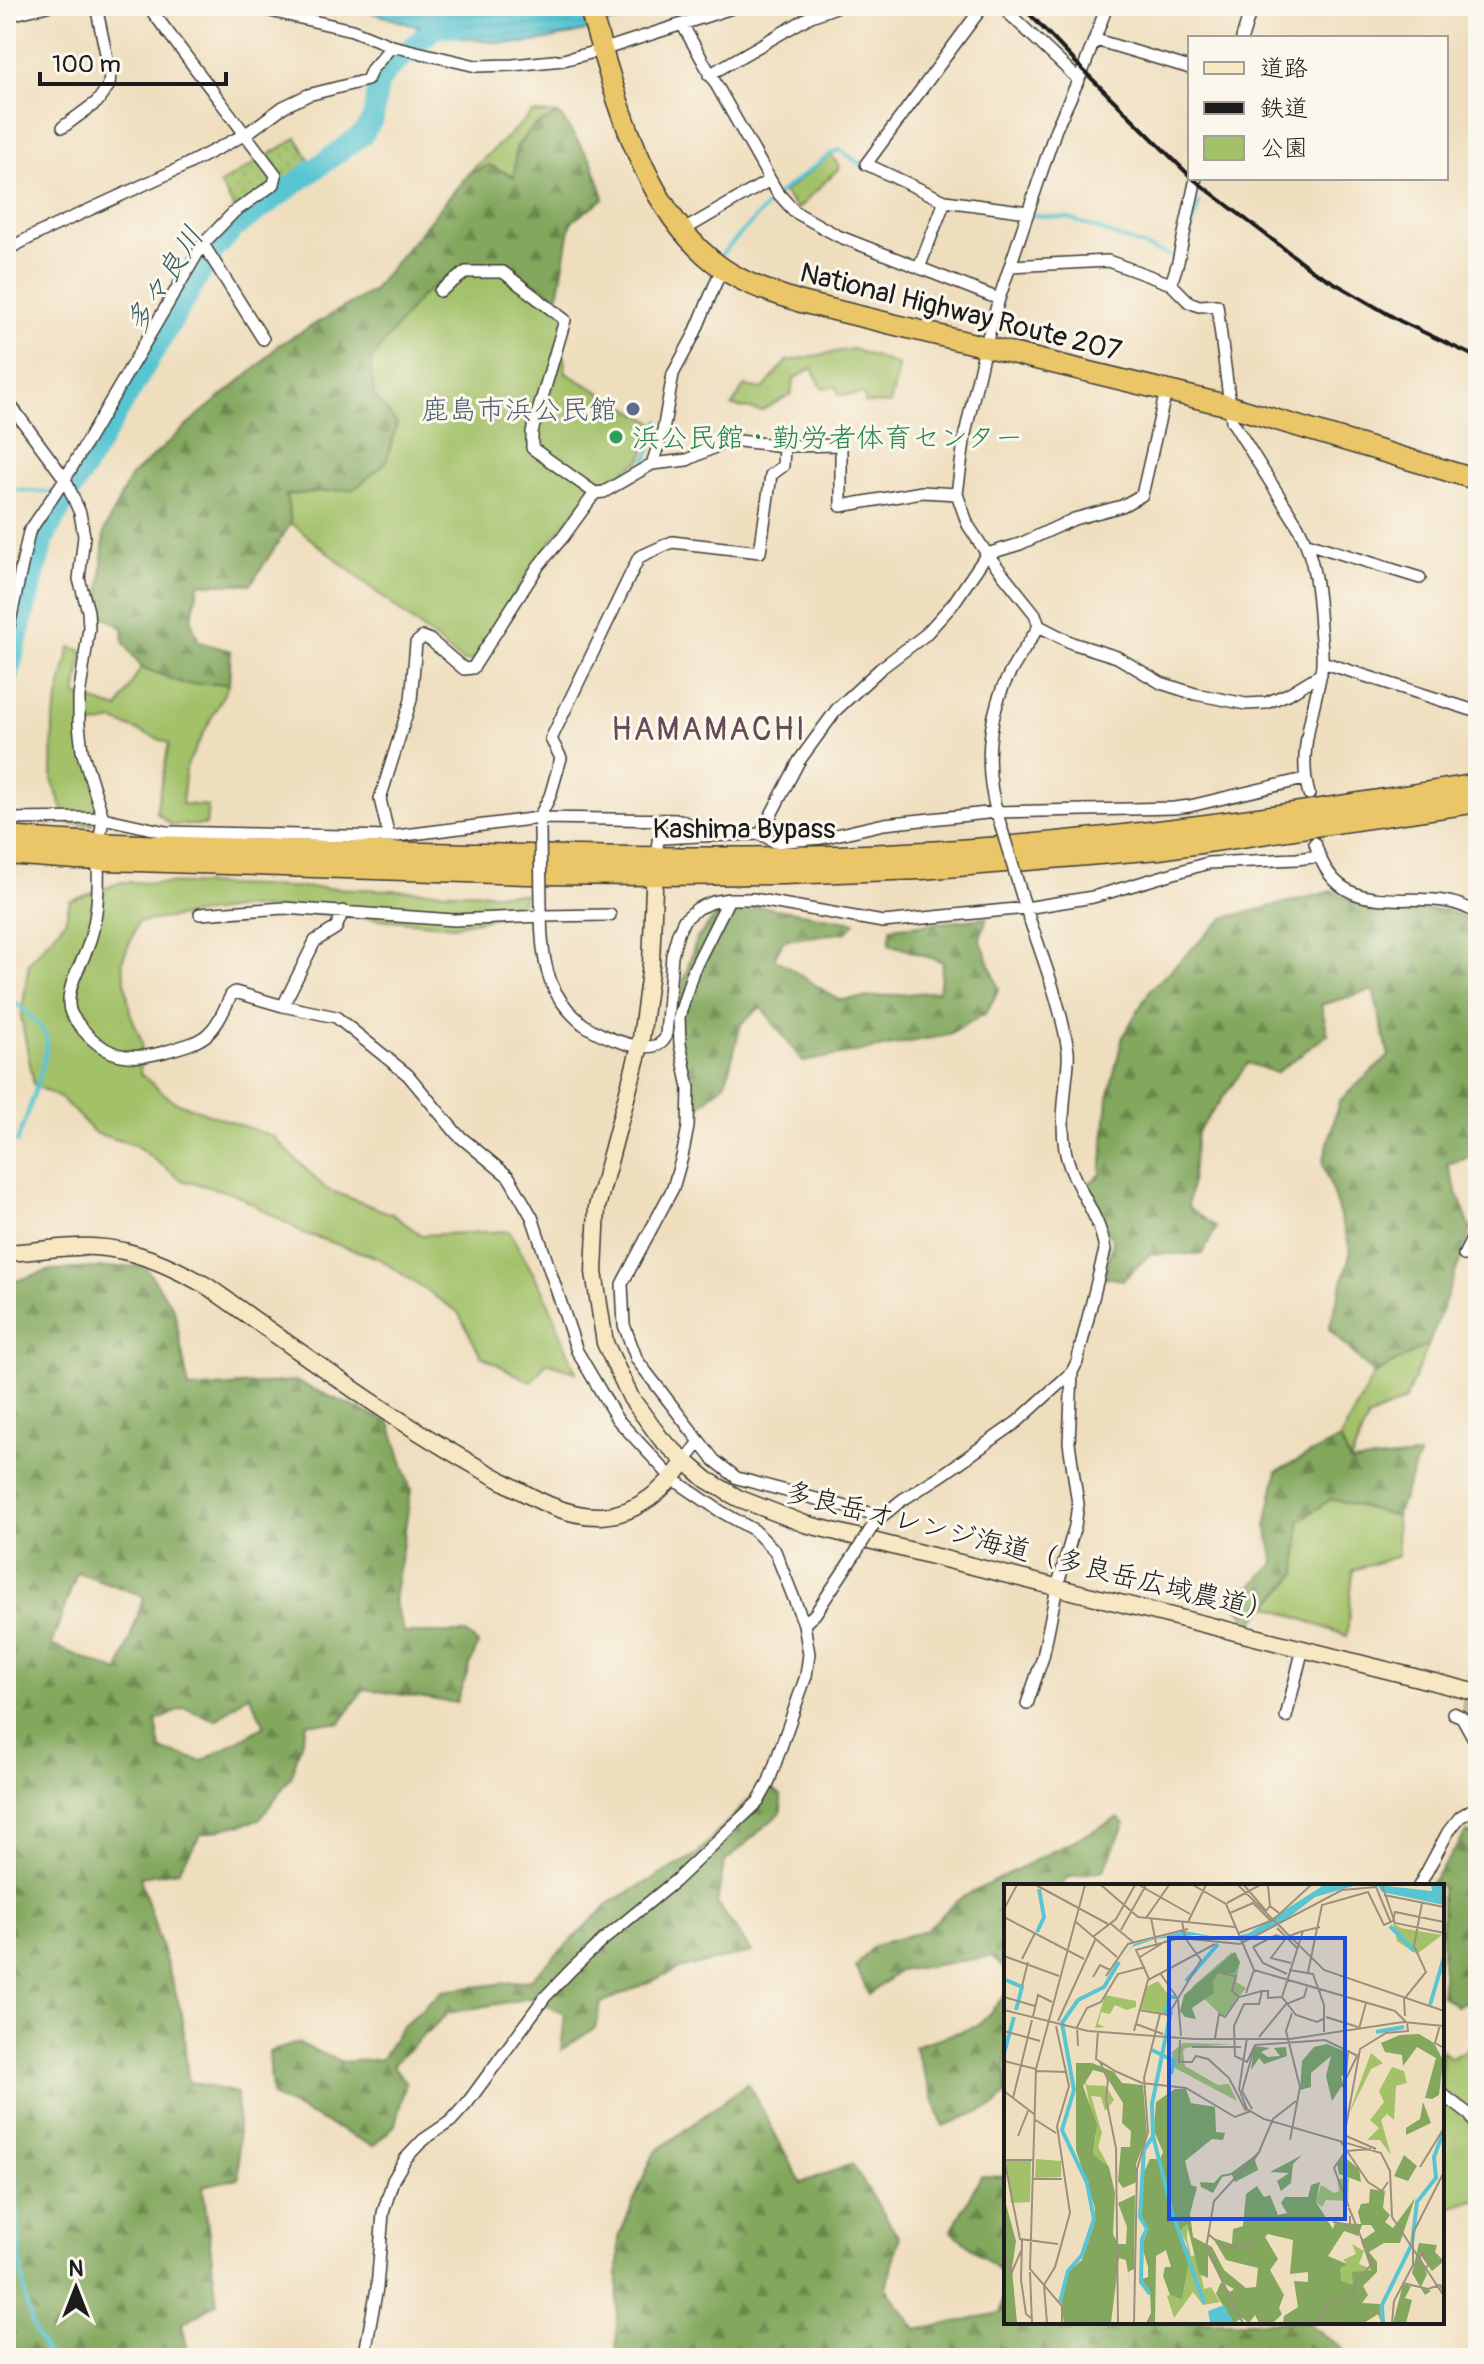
<svg xmlns="http://www.w3.org/2000/svg" width="1484" height="2364" viewBox="0 0 1484 2364" font-family="Pangolin,'Klee One',sans-serif">
	<style>
		.green { fill: #a3c169; stroke: #606e42; stroke-width: 2 }
		.forest { fill: url(#forest-firs); stroke: #4f623c; stroke-width: 2; fill-rule: evenodd }
		.garden { fill: url(#garden-dots); stroke: #606e42; stroke-width: 2 }
		.water { fill: url(#water-rules); stroke: #3a7077; stroke-width: 2 }
		.lines { fill: none; stroke-linecap: round; stroke-linejoin: round }
		.stream { stroke: #59c5d2; stroke-width: 4 }
		.river { stroke: #59c5d2; stroke-width: 22 }
		.street-tunnel { stroke: #c5b79e; stroke-width: 11; stroke-dasharray: 11 5.5; stroke-linecap: butt }
		.street-casing { stroke: #3c3934; stroke-width: 14 }
		.secondary-casing { stroke: #3c3934; stroke-width: 19 }
		.highway-casing { stroke: #3c3934; stroke-width: 23 }
		.street { stroke: #fff; stroke-width: 11 }
		.secondary { stroke: #f7e8c3; stroke-width: 16 }
		.highway { stroke: #eac669; stroke-width: 20 }
		.rail { stroke: #1c1c1c; stroke-width: 4 }
		.street-bridge-casing { stroke: #3c3934; stroke-width: 14; stroke-linecap: butt }
		.street-bridge { stroke: #fff; stroke-width: 11 }
		.service-dot { fill: #5c6f8a; stroke: #fbf7ec; stroke-width: 3 }
		.leisure-dot { fill: #2e9e5b; stroke: #fbf7ec; stroke-width: 3 }
		.labels { text-anchor: middle; stroke-width: 6; stroke-linejoin: round; paint-order: stroke }
		.street-label { font-size: 28px; fill: #1c1c1c; stroke: #fbf7ec }
		.service-label { font-size: 28px; fill: #4e5e75; stroke: #fbf7ec; text-anchor: end }
		.leisure-label { font-size: 28px; fill: #27864d; stroke: #fbf7ec; text-anchor: start }
		.water-label { font-size: 30px; font-style: italic; fill: #346065; stroke: #fbf7ec }
		.quarter-label { font-size: 32px; letter-spacing: 2px; fill: #664956; stroke: #fbf7ec }
		.inset-river { fill: none; stroke: #59c5d2; stroke-width: 4 }
		.inset-road { fill: none; stroke: #9b907d; stroke-width: 2 }
		.view { fill: #1d4ed8; fill-opacity: 0.15; stroke: #1d4ed8; stroke-width: 4 }
		.inset-edge { fill: none; stroke: #1c1c1c; stroke-width: 4 }
	</style>
	<defs>
		<pattern id="forest-firs" width="22" height="20" patternUnits="userSpaceOnUse" patternTransform="scale(2)"><rect width="22" height="20" fill="#82a75d"/><path d="M5 1l3.5 6h-7zM16 11l3.5 6h-7z" fill="#6a874c"/></pattern>
		<pattern id="garden-dots" width="8" height="8" patternUnits="userSpaceOnUse" patternTransform="scale(2)"><rect width="8" height="8" fill="#a3c169"/><path d="M2 2h.1M6 6h.1" fill="none" stroke="#8ca55a" stroke-width="1.8" stroke-linecap="round"/></pattern>
		<pattern id="water-rules" width="6" height="5" patternUnits="userSpaceOnUse" patternTransform="scale(2)"><rect width="6" height="5" fill="#59c5d2"/><path d="M0 2.5h6" fill="none" stroke="#4da9b4"/></pattern>
	</defs>
	<rect width="100%" height="100%" fill="#fbf7ec"/>
	<filter id="ink" filterUnits="userSpaceOnUse"><feTurbulence type="fractalNoise" baseFrequency=".0125" numOctaves="2"/><feDisplacementMap in="SourceGraphic" scale="16" xChannelSelector="R" yChannelSelector="G"/><feConvolveMatrix kernelMatrix="1 2 1 2 8 2 1 2 1" color-interpolation-filters="sRGB"/></filter>
	<filter id="wash" filterUnits="userSpaceOnUse"><feTurbulence type="fractalNoise" baseFrequency=".006" numOctaves="4" result="noise"/><feDisplacementMap in="SourceGraphic" scale="32" xChannelSelector="R" yChannelSelector="G"/><feGaussianBlur stdDeviation="1.8" result="paint"/><feColorMatrix in="noise" values="0 0 0 0 0 0 0 0 0 0 0 0 0 0 0 0 0 1.4 0 .05"/><feComposite in="paint" operator="in"/></filter>
	<g filter="url(#wash)">
		<rect width="100%" height="100%" fill="#efdebe"/>
		<path class="green" d="M532,113L559,114L592,162L604,198L571,222L558,296L568,315L563,351L566,373L653,422L642,459L586,496L534,564L473,661L463,662L291,523L261,364L277,346L372,291L469,173Z
			M831,155L840,167L798,209L783,193Z
			M852,349L898,365L897,376L890,404L865,403L864,394L839,395L836,386L822,388L812,368L794,379L791,394L761,411L732,406L744,386L763,389L787,361Z
			M70,647L83,651L76,695L118,709L141,667L184,684H229L186,767L182,804L208,806L206,825H171L156,812L169,743L114,721L83,727L99,797L92,825L68,823L52,780L53,721Z
			M122,882L524,894L519,912L453,926L250,907L138,922L122,961L130,1012L142,1042L140,1073L173,1101L274,1137L326,1189L392,1214L421,1235L509,1231L545,1294L576,1372L547,1362L531,1382L481,1356L458,1312L378,1258L306,1234L233,1193L182,1180L135,1145L95,1133L62,1099L34,1085L21,1017L29,963L65,921L70,901Z
			M1429,1344L1405,1400L1368,1418L1350,1462L1340,1439L1374,1374Z
			M1331,1499L1396,1516L1398,1556L1353,1570L1347,1636L1268,1606L1297,1574L1299,1521Z
			M1478,2043V2199L1442,2210V2050L1451,2058Z"/>
		<path class="forest" d="M559,114L592,162L604,198L571,222L558,297L508,268L459,270L420,297L370,361L374,395L397,424L386,463L354,489L286,495L291,523L251,584H199L191,620L199,642L231,651L229,684H184L141,667L124,643L123,628L99,613L104,531L130,477L201,413L261,364L277,346L372,291L469,173L490,165L514,177L516,147L534,126Z
			M1333,891L1369,910H1446L1478,924V1155L1447,1164L1471,1230L1429,1344L1374,1374L1329,1329L1351,1251L1323,1163L1339,1101L1389,1056L1373,990L1321,1005L1328,1034L1276,1073L1248,1063L1197,1133L1188,1207L1216,1227L1203,1254H1150L1123,1280L1104,1277L1113,1242L1087,1185L1101,1174L1108,1098L1123,1036L1150,990L1224,918Z
			M723,907H765L855,922L847,932L784,940L774,958L839,1000L939,991L943,962L889,944L891,928L987,918L980,938L999,989L986,1013L947,1035L803,1062L761,1007L741,1024L726,1082L697,1109L677,1058L676,1008L696,940Z
			M145,1266L174,1309L189,1389L295,1381L390,1423L411,1490L394,1601L404,1633H466L478,1644L456,1703L364,1689L340,1723H307L291,1777L259,1820L201,1834L178,1871L140,1877L182,2014L188,2081L237,2093L239,2178L203,2186L217,2303L182,2324L189,2358H6V1284L51,1270ZM77,1572L144,1596L119,1672L51,1645ZM249,1694L265,1726L202,1761L161,1750L156,1721L184,1708L216,1720Z
			M1340,1439L1350,1462L1419,1456L1396,1516L1331,1499L1299,1521L1297,1574L1252,1623L1233,1603L1275,1563L1266,1526L1277,1471Z
			M770,1788L781,1796V1812L724,1863L717,1903L752,1952L678,1969L601,2003L595,2028L561,2050L565,2014L530,1998L448,2013L392,2065L406,2082L395,2125L373,2146L272,2096L269,2052L298,2043L342,2062L382,2059L399,2030L442,1991L530,1980L611,1902L696,1855L756,1792Z
			M1118,1818L1125,1823L1104,1870L1066,1878L1062,1886H1006V1971L992,1956L899,1971L869,1995L856,1967L873,1946L926,1930L959,1899Z
			M1467,1832L1478,1837V1996L1456,2006L1442,1995V1886H1429Z
			M1006,1994V2094L995,2106L943,2126L914,2046L978,2026Z
			M748,2083L801,2183L852,2164L899,2238L886,2288L916,2330L1001,2313L1004,2274L951,2231L981,2176L1006,2177V2322H1307L1342,2349L1344,2358H616L619,2237L654,2153Z"/>
		<path class="garden" d="M297,138L310,162L237,213L220,184Z"/>
		<path class="water" d="M350,6H661C620,20 560,42 518,43C459,44 405,22 350,6Z"/>
		<g class="lines">
			<path class="stream" d="M1030,215L1068,218L1170,256
				M1187,243L1199,203
				M720,256L778,194L832,153L840,150L863,166
				M709,286L713,274
				M646,461L659,421
				M6,533L10,493L13,490L47,492L69,497
				M6,997C18,1003 42,1025 46,1037C51,1054 24,1123 17,1142
				M6,2134L15,2174L20,2263L27,2306L35,2333L49,2358"/>
			<path class="river" d="M6,681L43,541L50,526L214,250L234,228L363,134L373,118L378,84L386,71L435,27H456"/>
		</g>
	</g>
	<g filter="url(#ink)">
		<g class="lines">
			<path class="street-tunnel" d="M1467,1711L1478,1674"/>
			<defs>
				<path id="street" d="M249,6L352,30L392,46L476,66L513,65L563,60L602,50L738,6
					M983,6L866,164L945,201L1028,212
					M1001,6L1079,80
					M1107,6L1083,70L1056,129L999,299L985,347L965,434L957,494L968,525L987,554L1035,614L1039,626L1072,643L1117,657L1161,683L1195,694L1246,704L1266,703L1288,694L1321,674
					M6,16L47,6
					M682,24L777,192L795,212L838,236L999,299
					M1242,38L1252,6
					M1096,40L1190,68
					M709,75L811,16L839,6
					M63,127L97,102L109,85L110,73L96,6
					M682,231L770,180
					M203,244L263,339
					M6,250L41,232L178,169L246,134L283,107L308,95L367,80L372,69L392,46
					M1010,266L1108,261L1171,284L1189,302L1199,306L1217,305L1232,421L1298,526C1315,558 1318,592 1320,628C1321,642 1324,657 1321,672C1314,712 1297,752 1309,794
					M919,268L945,201
					M1171,284L1178,262L1196,178
					M440,291L466,272H503L565,320L532,432V448L595,493L604,492L652,464L687,460L730,440L784,446
					M6,399L65,479L80,513L84,536L79,579L88,611L89,628L79,697V725L82,751L103,818L99,844
					M652,464L663,431L673,374L694,335L722,268
					M1307,543L1420,578
					M6,630L9,626L29,532L65,479L203,244L234,212L274,184L276,175L148,6
					M1322,662L1478,712
					M998,817C987,781 986,741 997,704C1004,677 1024,651 1039,626
					M6,819L103,818L166,832L389,837L539,818L680,820L697,828L699,836L761,834L775,842L822,838L884,824L996,812L1174,808L1190,806L1304,779
					M540,822L539,818L550,796L561,758L551,739L639,557L672,542L760,552L771,475L783,466L784,446L841,445V506L922,492L957,494
					M761,834L799,761L837,709L880,669L925,635L953,604L987,554L1020,544L1074,519L1122,506L1142,495L1166,391
					M389,837L380,799L411,700L416,643L423,637L430,640L464,669L473,668L539,565L563,537L595,493
					M1315,843C1341,936 1425,876 1478,914
					M656,858L658,841L662,838L699,836
					M98,860C99,887 98,919 88,946C82,964 68,983 69,1004C69,1013 74,1018 79,1025C102,1054 124,1062 160,1053C206,1040 211,1040 231,995L235,992L283,1006L336,1017L408,1075L457,1134L509,1177L532,1217L577,1351L617,1419L673,1479L720,1511L754,1530L775,1551L804,1624L809,1654L806,1676L768,1784L758,1802L675,1881L603,1940L572,1969L545,1997L468,2102L451,2121L423,2140L406,2158L393,2180L383,2213L377,2288L364,2358
					M1021,893C1037,945 1060,997 1068,1051C1069,1061 1067,1072 1066,1082C1064,1104 1061,1126 1065,1149C1071,1185 1099,1210 1105,1250L1077,1362L1072,1372L1069,1443L1078,1504L1075,1526L1057,1587L1043,1657L1027,1704
					M541,905C541,933 542,966 555,991C562,1004 572,1015 583,1024C599,1036 657,1061 666,1036L672,955L678,933L684,920L698,908L713,902L729,899H753L883,922L1026,908L1093,897L1208,863L1297,859L1319,856
					M200,914L284,908L454,920L541,916L610,915
					M283,1006L315,941L336,928L343,911
					M1464,1255L1478,1227
					M700,1442L637,1360L624,1325L622,1284L673,1188L682,1157L688,1127L689,1088L680,1044L679,1017L693,971L729,899
					M685,1461L700,1442L714,1460L737,1478L881,1516
					M876,1521L902,1500L942,1475L1017,1422L1072,1372
					M804,1624L815,1614L855,1554
					M1453,1713L1462,1717L1478,1746
					M1286,1717L1303,1648
					M1419,1886L1448,1832L1460,1817L1478,1806
					M1442,2094L1470,2115L1478,2128"/>
				<path id="secondary" d="M655,863L651,964L640,1046L597,1207L594,1272L605,1343L631,1398L661,1439L685,1461L707,1480L738,1498L805,1524L1478,1693
					M6,1253C33,1252 68,1245 94,1247C135,1249 171,1266 207,1286C299,1351 390,1419 490,1474C523,1492 562,1518 602,1516C637,1514 666,1489 685,1461"/>
				<path id="highway" d="M589,6C616,94 642,212 722,268C746,285 774,293 801,302L1230,406L1478,480
					M6,837C164,849 322,851 481,854C629,857 778,861 926,852C1111,842 1295,814 1478,784
					M6,854L76,859L526,874L654,875L783,874L922,869L1159,849L1478,802"/>
			</defs>
			<use href="#street" class="street-casing"/>
			<use href="#secondary" class="secondary-casing"/>
			<use href="#highway" class="highway-casing"/>
			<use href="#street" class="street"/>
			<use href="#secondary" class="secondary"/>
			<use href="#highway" class="highway"/>
			<path class="rail" d="M1022,6L1083,70L1190,176
				M1192,178L1312,270L1400,321L1478,358"/>
			<defs>
				<path id="street-bridge" d="M999,820L1021,893
					M540,828L541,905
					M855,1554L876,1521"/>
			</defs>
			<use href="#street-bridge" class="street-bridge-casing"/>
			<use href="#street-bridge" class="street-bridge"/>
		</g>
	</g>
	<circle class="service-dot" cx="633" cy="409" r="8"/>
	<circle class="leisure-dot" cx="616" cy="437" r="8"/>
	<g class="labels">
		<g class="street-label">
			<text transform="translate(961 311) rotate(14)" y="10">National Highway Route 207</text>
			<text x="744" y="838">Kashima Bypass</text>
			<text transform="translate(1030 1551) rotate(14)" y="10">多良岳オレンジ海道（多良岳広域農道）</text>
		</g>
		<g class="service-label">
			<text x="617" y="419">鹿島市浜公民館</text>
		</g>
		<g class="leisure-label">
			<text x="632" y="447">浜公民館・勤労者体育センター</text>
		</g>
		<g class="water-label">
			<text transform="translate(164 280) rotate(-58)" y="10">多々良川</text>
		</g>
		<g class="quarter-label">
			<text x="709" y="740">HAMAMACHI</text>
		</g>
	</g>
	<g transform="translate(1004 1884)">
		<rect width="440" height="440" fill="#efdebe"/>
		<path d="M389,39L397,44L438,51L413,70L393,57ZM228,68L236,78L232,98L242,104L219,133L188,103ZM154,97L165,112L161,130L137,125L142,103ZM101,111L132,117V123L123,126L111,121L106,130L97,128L94,140L101,143L91,144ZM179,159L227,160L181,164L179,168L181,182L214,201L225,200L233,217L169,183L168,168ZM367,169L379,179L367,185L344,232ZM388,183L400,187L403,199L392,202L390,236L383,230L377,236L387,271L376,256H363L375,244L366,236L380,218L375,207ZM80,193L83,201L102,202L110,216L101,227L97,213L87,212L98,249L94,263L105,283L89,270L92,251ZM32,275L57,277V293L31,294ZM2,277H27L26,318L7,319ZM345,294L344,317L322,316L318,323L312,318L317,301L330,309L335,307L333,295ZM184,339L183,355L187,372L193,371L200,405L207,403L216,418L199,421L189,408L170,434L163,412L180,406L183,360L176,347ZM348,360L360,367L355,380L367,385L349,389V402L336,397V385L343,380L339,376L352,370Z" fill="#a3c169"/>
		<path d="M231,68L236,78L231,89H214L209,97L210,109L188,124L192,135L181,133L176,127L180,111ZM415,150L430,159L439,176L435,211L428,215L421,214L432,174L413,163L399,182L398,171L381,168L377,159L396,151ZM323,160L345,169L343,190L337,192L339,200L328,217L322,192L327,172L307,189V203L296,206L298,177L310,163ZM250,162L266,164L257,168L264,173L276,172L270,164L282,163L283,172L260,180L255,174L247,186ZM72,179H88L110,188L118,199L139,201L143,252L132,280L133,298L119,304L114,297L117,263H126L127,247L118,239L119,219L100,189L89,186L79,202L93,241L89,270L105,283L111,309L109,350L114,360H122L123,343L114,319L131,311L130,385L124,388L128,416L122,376L115,374L107,439H60L57,417L65,387L78,376L90,341L91,324L72,266ZM171,205H182L187,219L211,223L212,248L221,249L219,256L208,255L181,277L187,301L193,303L186,330L189,353L208,363L220,386L242,404L252,403L254,384L222,376L209,354L228,360L229,345L239,342L242,310L253,302L260,313L266,311L274,331L283,329L277,319L281,313H304L307,301L316,298L312,318L329,345L331,339L357,340L354,328L357,320L365,319L366,305L381,307L379,324L386,331L381,338L389,344L411,314L396,359H380L365,368L373,378V388L359,402L364,411L358,419L376,420L377,438L374,430L360,439H279L280,432L294,423L290,397L304,398V388L286,390L289,356L264,350L261,353L274,375L266,386L280,411L275,424L278,430L269,439H255L251,431L245,439L238,434L230,439L212,410L217,398L226,408L230,405L221,400L204,371V394L195,390L183,340L176,347L185,377L178,415L166,411L159,392L161,383H167L162,366L152,372L151,439H142L147,429L146,409L138,395L144,393V383L138,362L144,345L137,338L139,290L146,275H156L159,268L150,247L152,218ZM358,341H367L371,347L357,357L367,386L348,388L349,401L337,397L336,385L343,380L324,372L340,347L354,352ZM419,218L427,239L402,251V244L416,235ZM257,267L251,276L254,286L231,298L228,291L218,293L209,309L197,303L196,298L210,299L217,291L227,289ZM298,271L289,280L287,299L277,307L273,297L285,289L266,288ZM400,271L413,282L404,297L390,292ZM339,272L355,285L357,298L335,290L333,280ZM0,313L12,357L8,385L13,439H0ZM415,359L433,361L431,368L440,377L428,387L415,369L423,390L417,403L427,407L421,411L408,389ZM399,400L407,402L401,414L408,416L402,439H389Z" fill="#82a75d" fill-rule="evenodd"/>
		<path d="M320,1H353L311,13L275,41L238,57L192,51L152,55L128,63L113,81L130,60L181,47L222,55L245,49ZM373,1L428,7L427,1H440V21L378,8ZM220,421L230,439L206,438L204,427Z" fill="#59c5d2"/>
		<path class="inset-river" d="M386,42L410,67M33,48L40,33L35,5M2,96L18,103L12,126M182,97L214,60M426,121L440,73M161,131L166,113H172M372,148L400,143M148,166L170,177L167,190M0,169L10,133M149,252L169,331L200,419M149,252L148,220L167,127M146,410L137,398L138,355L143,345L136,333L140,266L149,252M56,418L64,387L78,371L90,335L83,299L58,246L70,206L58,139L74,116L100,103L115,78M379,439L378,421L408,360L413,318L432,294L430,273L439,249"/>
		<path class="inset-road" d="M32,1L104,40M97,1L134,33L231,43M135,1L186,30M189,1L222,20L250,86L391,127L403,139M234,1L320,86L440,127M240,1L262,27L266,22M264,1L266,22L275,29M378,1L391,39L440,49M380,11L440,23M248,18L267,37M223,19L256,1M0,25L13,1M226,29L249,19M0,33L80,75M142,34L165,1M147,34L152,59M72,38L113,73M184,38L202,1M107,40L129,58M276,42L285,52L299,47M316,43L299,47L278,113L292,131L313,138L321,134M273,44L293,64M117,46L142,1M235,49L269,36L307,1M90,52L112,35L131,1M249,63L272,51L282,54L267,74L287,79M249,63L259,79L283,90M0,72L55,92M136,73L162,57M18,75L31,49M285,86L309,90L320,121V148M304,88L318,21L364,8L380,41L389,37L391,28L440,38M156,89L174,115L177,152M217,89L232,92L228,107L235,113M102,92L124,60L184,45M89,93L96,81L106,86M145,95L132,66L176,54L236,60L338,6L372,3L387,39M18,102L24,78M242,109L250,86M0,113L31,122M0,126L84,147L190,155H286L399,138L440,142M135,126L164,131L197,76L181,54L178,37M29,132L34,111L48,118M401,132L400,115L422,88L410,62L418,19M322,133L354,143M54,137L92,54M132,140L159,150M436,141L431,159L440,164M355,145L362,119M0,147L36,157M94,147L92,175L111,187L138,199L182,204L231,233L247,227M130,147L144,96L211,60M255,153L282,120L300,113L303,103M211,154L215,130L221,133L235,113L258,107M243,154L235,205L243,225L260,235L377,269L386,287L388,333L440,412M176,156L175,178H188L192,172L204,175L225,194L242,227M251,161L243,178L231,172L230,142L240,120H255L258,107H264V114L278,113M251,161L321,156L354,172M74,162L73,143L83,124L97,118L114,90L141,83M188,163H237M0,177L32,185M96,178L104,196L102,215L112,264L114,439M32,187L62,188M338,203L353,172M0,207L30,230M9,214L28,136M248,225L238,207L251,161M30,235L52,249M340,251L372,265M14,252L24,227M340,253L356,165L382,149L404,147L403,139M286,256L296,203L282,147L288,129M337,258L364,298L378,307L384,298M0,274L16,355L54,360M1,276H29M416,283L440,244M28,295H58M345,323L330,284L342,267L367,265M329,338L346,341V332M204,350L221,364L246,360L249,351M18,356L17,396L22,430L27,434M0,365L7,390L17,367M410,382L418,369L425,380L422,384M26,388L28,439M399,399L424,405L436,401L440,408M43,439L40,401L51,383L66,329L53,242L65,202L52,142M58,439V422L26,385L32,185L81,1M130,439L133,285L144,248L140,194L156,130M239,439L202,364L210,317L255,268L269,235L292,217M311,439L321,423L348,411L352,397L368,380L345,324M388,439L390,417L409,381V349L440,288"/>
		<path class="view" d="M165,54H341V335H165Z"/>
		<rect width="440" height="440" class="inset-edge"/>
	</g>
	<rect width="1484" height="2364" fill="none" stroke="#fbf7ec" stroke-width="32"/>
	<rect x="1188" y="36" width="260" height="144" fill="#fbf7ec" stroke="#a29f99" stroke-width="2"/>
	<rect x="1204" y="62" width="40" height="12" fill="#f7e8c3" stroke="#a29f99" stroke-width="2"/>
	<text x="1260" y="76" font-size="24" fill="#1c1c1c">道路</text>
	<rect x="1204" y="102" width="40" height="12" fill="#1c1c1c" stroke="#a29f99" stroke-width="2"/>
	<text x="1260" y="116" font-size="24" fill="#1c1c1c">鉄道</text>
	<rect x="1204" y="136" width="40" height="24" fill="#a3c169" stroke="#a29f99" stroke-width="2"/>
	<text x="1260" y="156" font-size="24" fill="#1c1c1c">公園</text>
	<g transform="translate(76 2288)" stroke="#fbf7ec" stroke-width="6" paint-order="stroke">
	<path d="M0-6L14 30L0 20L-14 30Z" fill="#1c1c1c"/>
	<text y="-12" font-size="22" font-weight="bold" text-anchor="middle" fill="#1c1c1c">N</text>
	</g>
	<path d="M40 72v12h186v-12" fill="none" stroke="#1c1c1c" stroke-width="4"/>
	<text x="52" y="72" font-size="24" fill="#1c1c1c" stroke="#fbf7ec" stroke-width="6" paint-order="stroke">100 m</text>
</svg>
